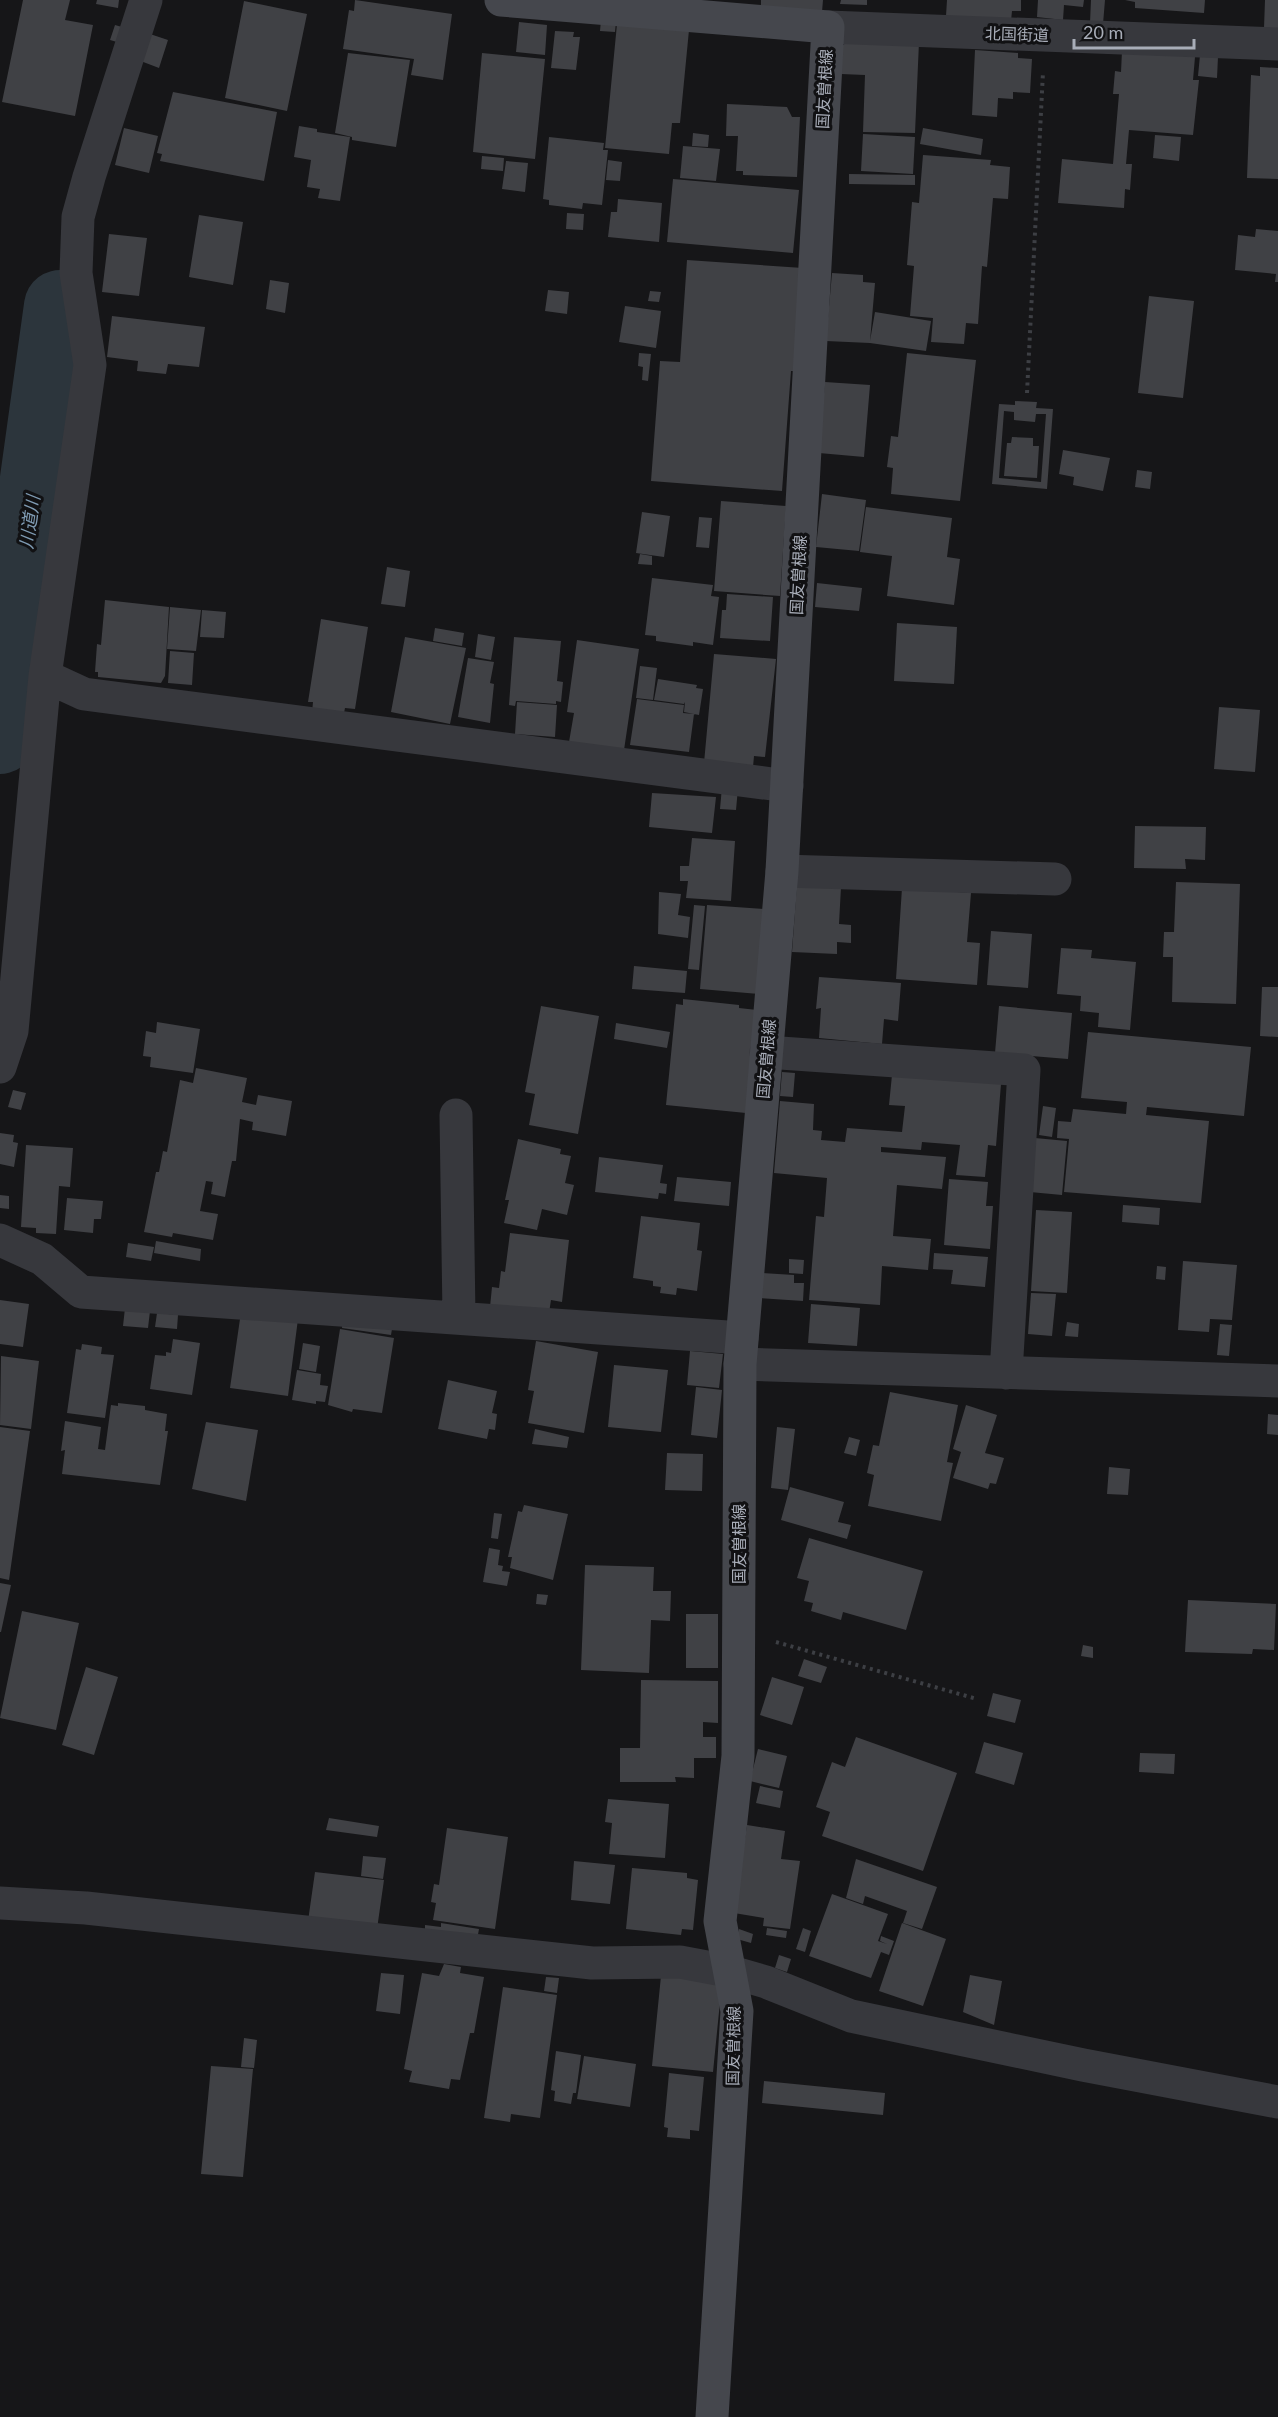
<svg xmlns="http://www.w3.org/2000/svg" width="1278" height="2417" viewBox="0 0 1278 2417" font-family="Lato,'Noto Sans JP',sans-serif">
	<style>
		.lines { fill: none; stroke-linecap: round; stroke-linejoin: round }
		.river { stroke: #2c353c; stroke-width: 72 }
		.building { fill: #404145; fill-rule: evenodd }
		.path { stroke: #3d3f44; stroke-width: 4; stroke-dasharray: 3 4.5; stroke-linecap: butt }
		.street { stroke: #37383d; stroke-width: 33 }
		.secondary { stroke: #45474d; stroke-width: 33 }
		.labels { text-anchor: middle; stroke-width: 6; stroke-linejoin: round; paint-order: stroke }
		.street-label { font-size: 16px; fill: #a8adb8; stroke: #111113 }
		.water-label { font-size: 18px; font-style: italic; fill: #7f9bb3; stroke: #111113 }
	</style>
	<rect width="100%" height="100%" fill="#161618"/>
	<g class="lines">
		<path class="river" d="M0,738L60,306"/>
	</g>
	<path class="building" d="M23,0H70L65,20L93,25L75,116L2,102Z
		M97,0H119L118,8L96,4Z
		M355,0L452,14L443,80L411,75L414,59L343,49L349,10L354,11Z
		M761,0H823L822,12L761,11Z
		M841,0H867V5L840,4Z
		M947,0H1021V11H1012L1011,21L946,16Z
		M1038,0H1084L1083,7L1064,5L1063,20L1037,17Z
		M1091,0H1105L1103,24L1090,23Z
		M1125,0H1205L1204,13L1135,8V2Z
		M1265,0H1278V28H1264Z
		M244,1L307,14L287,111L225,98Z
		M601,20L616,21L615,32L600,31Z
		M519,22L547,25L545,55L516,52Z
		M617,24L689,30L680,123H672L669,154L605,148Z
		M115,25L122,27L117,42L110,40Z
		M555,31L574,32L573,37H580L576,70L551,68Z
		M147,33L168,40L159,68L138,60Z
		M849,40L919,42L915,133L863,132L865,75L841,74L842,46Z
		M975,50L1018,53V58L1032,59L1030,93L1013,92V99L998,98L997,117L972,115Z
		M1122,51L1195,57L1193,80H1199L1193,135L1129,130L1126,164H1132L1130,190L1125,189L1124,208L1058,203L1062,159L1113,164L1119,94H1113L1115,71L1121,72Z
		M348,53L410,60L396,147L352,140V137L335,133Z
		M482,53L545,59L535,159L473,152Z
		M1200,55L1218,57L1217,78L1198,76Z
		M1260,67L1278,68V179L1247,178L1251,75L1260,76Z
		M173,92L277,112L264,181L160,161L162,154L157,153Z
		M727,104L787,107L792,117H800L797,177L743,175V171H736L738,136H726Z
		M299,126L317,129V132L350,137L340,201L318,198L320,189L307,187L311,160L294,157Z
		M124,128L158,136L149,173L115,165Z
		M923,128L983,139L981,155L920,144Z
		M693,133L709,135L708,147L692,146Z
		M863,134L915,137L913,174L861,171Z
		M1155,135L1181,137L1179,161L1153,158Z
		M549,137L604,143L603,150H608L602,205L583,203L582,209L549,205V200L543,199Z
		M683,146L720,149L716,181L680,178Z
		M923,155L991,160L990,165L1010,167L1008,199L993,198L987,267L982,266L978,324L966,323L964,344L931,342L933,318L910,316L914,266L907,265L912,202L919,203Z
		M482,156L504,158L503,171L481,169Z
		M608,160L622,162L620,181L606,180Z
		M506,161L528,163L525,192L502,189Z
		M849,174L915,175V185L849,184Z
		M673,179L799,190L793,253L667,242Z
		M618,199L662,203L659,242L608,237L611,212H617Z
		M567,213L584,214L583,230L566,229Z
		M199,215L243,222L233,285L189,277Z
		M1256,229L1278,231V282H1275L1276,274L1235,270L1238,235L1255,237Z
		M109,234L147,238L139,296L102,292Z
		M687,260L803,268L795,371H791L782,491L651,481L660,361L680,362Z
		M832,273L863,275V282L875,283L870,341L875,312L931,321L926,351L870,343L826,341Z
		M270,280L289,283L285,313L266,309Z
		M548,290L569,292L567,314L545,311Z
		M650,291L661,292L659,302L648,301Z
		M1149,296L1194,301L1183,398L1138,393Z
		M625,306L661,311L656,348L619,342Z
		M112,316L205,327L199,367L168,364L166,374L137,371L138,361L107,357Z
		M639,353L651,354L648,381L642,380L643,367L638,366Z
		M907,353L976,360L960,501L891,494L893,468L887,467L891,436L898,437Z
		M825,382L870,385L864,457L819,453Z
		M1015,401L1037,402L1036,408L1053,409L1047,489L992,484L999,404L1015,405ZM1004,411L1014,412V420L1035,422L1036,414H1046L1041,482L999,478Z
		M1012,437L1033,438V446H1039L1037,478L1004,476L1007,443H1011Z
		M1063,450L1110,458L1103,491L1073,485L1074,477L1059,474Z
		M1137,470L1152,472L1150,489L1135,487Z
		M822,494L866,500L859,551L816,547Z
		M721,501L786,506L780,596L714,591Z
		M866,507L952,518L947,557L960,559L954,605L887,596L892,556L860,552Z
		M642,512L670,516L664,557L636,553Z
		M699,517L712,518L709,548L696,547Z
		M640,554L652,556V565L638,564Z
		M387,567L410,571L405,607L381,604Z
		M652,578L713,585L711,596L719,597L713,645L693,642V646L656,641V636L645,635Z
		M817,583L862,588L859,611L815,607Z
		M727,594L773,597L770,641L720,638L722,610H726Z
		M105,600L169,607L165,676L161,683L98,677V672H95L97,644L101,645Z
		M170,607L201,610L196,651L167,649Z
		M202,610L226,612L224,638L200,637Z
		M321,619L368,627L355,709L345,708L343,718L312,713L313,702H308Z
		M897,623L957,627L954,684L894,681Z
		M435,628L464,633L462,646L433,641Z
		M478,634L495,637L491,660L475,657Z
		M405,637L466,648L450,724L391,712Z
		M514,637L561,641L557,681L563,682L561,702L556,701V704L516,701L515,706L509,705Z
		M577,640L639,649L624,750L569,742L574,713L567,712Z
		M170,651L194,653L192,685L168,683Z
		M714,654L776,659L765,757L754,756L753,767L704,763Z
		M468,658L494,662L490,683L494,684L490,723L458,717Z
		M640,666L657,668L653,700L636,698Z
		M658,679L697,685L696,688L703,689L699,715L684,712L685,702L684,704L654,700Z
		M637,699L684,705L683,713L694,714L689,752L630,745Z
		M517,702L557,705L555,737L515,734Z
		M1219,707L1260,710L1255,772L1214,769Z
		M722,787L738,788L736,810L720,809Z
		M652,793L716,797L712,833L649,827Z
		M1135,826L1206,827L1205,860L1185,859L1186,869L1134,868Z
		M692,838L735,841L731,901L686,898L688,881H680V866H689Z
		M1176,882L1240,884L1236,1004L1172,1002L1173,957H1163L1164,932H1174Z
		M797,884L841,887L839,924L851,925V943L837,942V954L792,952Z
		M902,888L971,893L967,942L980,943L977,985L896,979Z
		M659,892L681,894L678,915L690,917L688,938L658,934Z
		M694,905L705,906L699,970L688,969Z
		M707,905L765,909L759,994L700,989Z
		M991,931L1032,934L1028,988L987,985Z
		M1061,948L1092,950L1091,958L1136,962L1130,1030L1098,1027L1099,1013L1080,1011L1081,996L1057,994Z
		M634,966L687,971L685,993L632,989Z
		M819,977L901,983L898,1021L884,1019L882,1044L819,1038L821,1008L816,1009Z
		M1262,987H1278V1037L1260,1036Z
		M683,999L739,1005V1008L757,1010L746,1113L666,1105L676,1004L683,1005Z
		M541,1006L599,1016L578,1134L529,1125L535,1094L525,1092Z
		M999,1006L1072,1013L1068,1059L995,1053Z
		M157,1022L200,1029L193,1073L150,1067L151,1057L143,1056L146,1031L156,1033Z
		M616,1023L670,1032L667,1048L614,1039Z
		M1088,1032L1251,1047L1244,1116L1147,1107L1146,1115L1209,1121L1201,1203L1064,1192L1069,1139L1057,1138L1058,1121L1071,1122L1073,1109L1126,1114L1127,1102L1081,1098Z
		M196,1068L247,1078L242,1102L256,1105L258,1095L292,1101L286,1136L252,1130L253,1122L240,1119L236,1161H232L225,1197L211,1194L213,1182L206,1181L200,1211L218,1214L213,1240L173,1233L172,1237L144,1232L156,1172H159L163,1151L167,1152L180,1080L193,1083Z
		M782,1072L795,1073L793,1097L780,1096Z
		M892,1075L1001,1084L996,1146L988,1145L985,1177L956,1175L960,1145L922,1142L921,1150L881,1147V1152L946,1157L942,1189L897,1185L893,1236L931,1239L928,1270L882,1266L880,1305L809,1300L816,1216L824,1217L827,1178L774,1173L780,1101L814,1104L813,1130L822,1131L821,1140L845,1142L847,1128L902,1132L905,1106L889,1105Z
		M13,1090L26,1093L21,1110L8,1107Z
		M1043,1106L1056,1108L1052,1137L1039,1135Z
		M0,1133L14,1135L13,1142L18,1143L14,1167L0,1164Z
		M1035,1138L1067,1141L1062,1195L1030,1192Z
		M518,1139L561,1149L560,1154L571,1156L565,1183L574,1185L567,1215L542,1209L537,1230L504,1223L509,1200H505Z
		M26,1145L73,1148L70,1187L59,1186L56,1234L36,1233V1228L21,1227Z
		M599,1157L663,1165L660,1183L667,1184L666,1194L659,1193L658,1199L595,1192Z
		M677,1177L731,1182L729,1206L674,1201Z
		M949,1179L988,1182L986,1206H993L990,1249L944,1245Z
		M0,1195L9,1196V1209L0,1208Z
		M67,1198L103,1201L101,1219H94L93,1233L64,1230Z
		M1123,1205L1160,1208L1159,1225L1122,1222Z
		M1036,1210L1072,1212L1067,1293L1031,1291Z
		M641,1216L700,1223L697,1250L702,1251L697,1291L677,1288L676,1295L660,1293L661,1287L653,1286V1281L633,1278Z
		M510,1233L569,1240L562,1302L551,1300L549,1313L490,1307L492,1287L499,1288L501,1271L505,1272Z
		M156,1241L201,1249L200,1261L154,1253Z
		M128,1243L154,1247L151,1261L126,1257Z
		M934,1253L988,1257L985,1287L951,1284L953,1270L933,1269Z
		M789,1259L804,1260L803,1274L789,1273Z
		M1183,1261L1237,1265L1232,1320L1210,1319L1209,1332L1178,1330Z
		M1157,1266L1166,1267L1165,1280L1156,1279Z
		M762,1273L794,1275V1283H804L803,1301L760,1298Z
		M1031,1293L1056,1294L1052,1336L1028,1334Z
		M0,1300L29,1304L23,1347L0,1344Z
		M811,1304L860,1308L857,1346L808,1343Z
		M125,1308L150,1311L148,1328L123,1326Z
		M241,1312L298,1319L288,1396L230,1388Z
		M157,1313L178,1315L177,1329L155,1327Z
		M343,1315L393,1323L391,1335L342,1328Z
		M1067,1322L1079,1324L1078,1337L1065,1336Z
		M1220,1324L1232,1325L1229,1356L1217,1355Z
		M340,1329L394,1338L382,1413L353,1409L352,1412L328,1405Z
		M173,1339L200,1343L192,1395L150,1389L155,1355L166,1356V1352L171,1353Z
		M536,1341L598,1352L584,1433L528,1423L534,1391L528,1390Z
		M303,1343L320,1346L316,1372L299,1369Z
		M82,1344L102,1347L101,1354L114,1355L105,1418L67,1413L76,1349L81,1350Z
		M690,1351L723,1354L719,1388L687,1385Z
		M1,1356L39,1361L31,1429L0,1425Z
		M614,1365L668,1370L661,1432L608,1427Z
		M297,1370L321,1374L320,1385L328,1386L325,1402L316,1401V1404L292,1400Z
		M448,1380L497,1391L492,1413L497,1414L495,1430L489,1429L487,1439L438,1429Z
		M696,1387L722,1390L717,1438L691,1435Z
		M890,1392L958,1405L947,1462L953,1463L941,1521L868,1506L874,1475L867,1473L873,1445L879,1446Z
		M118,1403L145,1406V1410L167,1414L165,1431H168L160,1485L62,1474L65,1450L61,1451L65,1421L101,1427L98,1449L105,1450L111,1405L118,1406Z
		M966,1405L997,1415L985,1453L1004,1458L996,1484L990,1483L988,1489L953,1478L961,1452L953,1449Z
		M1268,1414L1278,1415V1435L1267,1434Z
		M206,1422L258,1430L246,1501L192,1489Z
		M0,1427L30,1431L9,1580L0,1578Z
		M777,1427L795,1429L788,1490L771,1488Z
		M535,1429L569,1437L567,1448L532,1444Z
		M849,1437L860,1440L856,1456L844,1453Z
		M667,1453L703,1454L702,1491L665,1490Z
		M1109,1467L1130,1469L1128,1495L1107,1494Z
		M790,1487L844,1502L838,1522L851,1525L847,1539L781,1520Z
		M524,1505L568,1514L553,1580L510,1568L512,1557H508L518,1511L522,1512Z
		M494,1513L502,1514L498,1539L491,1538Z
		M809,1538L923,1571L906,1630L843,1612L841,1620L811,1611L813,1603L804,1601L809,1581L797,1578Z
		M489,1548L500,1550L498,1565L503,1566L502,1571L510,1572L507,1586L483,1582Z
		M585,1565L654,1567L653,1591H671L670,1621L651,1620L649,1673L581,1670Z
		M0,1583L11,1585L1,1632H0Z
		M537,1594L548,1595L546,1605L536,1604Z
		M1188,1600L1276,1604L1274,1650L1253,1649L1252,1654L1185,1652Z
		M22,1611L79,1623L56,1730L0,1718Z
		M686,1614H718V1668H686Z
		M1083,1645L1093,1647V1658L1081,1656Z
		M804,1659L827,1667L821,1683L798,1676Z
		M86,1667L118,1677L94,1755L62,1745Z
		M772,1677L804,1687L792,1725L760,1715Z
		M641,1680L718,1681V1723L703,1722V1737H716V1758H694V1778L675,1777L676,1782H620V1748H640Z
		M993,1693L1021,1700L1015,1723L987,1716Z
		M856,1737L957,1773L923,1871L822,1836L830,1812L816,1807L832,1762L845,1767Z
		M984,1742L1023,1753L1014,1785L975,1773Z
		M758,1749L787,1756L779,1788L750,1781Z
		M1140,1753L1175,1754L1174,1774L1139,1772Z
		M760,1786L783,1791L780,1808L756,1803Z
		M608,1799L669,1804L665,1858L609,1854L612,1823L605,1822Z
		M329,1818L379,1826L377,1837L326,1830Z
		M747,1825L785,1831L781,1859L800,1861L790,1929L763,1926L764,1918L734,1913Z
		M447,1828L508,1837L495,1929L433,1920L436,1903L431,1902L434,1884L439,1885Z
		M363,1856L386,1858L383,1879L361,1876Z
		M856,1859L937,1887L922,1929L903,1923L907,1911L865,1896L863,1904L846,1898Z
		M574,1861L615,1865L610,1904L571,1900Z
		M632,1868L687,1873V1878L698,1880L693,1930L682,1929L681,1935L626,1929Z
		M315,1872L384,1880L377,1929L308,1921Z
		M832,1894L888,1914L878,1941L887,1944L880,1941L881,1936L894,1941L889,1955L881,1952L871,1978L809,1956Z
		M441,1923L479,1929L477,1940L425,1931V1925L441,1927Z
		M902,1923L946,1939L923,2006L879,1991Z
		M767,1928L787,1931L786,1938L766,1935Z
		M803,1928L811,1931L805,1952L796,1949Z
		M739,1929L753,1934L751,1943L737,1939Z
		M779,1955L791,1959L787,1972L775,1968Z
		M444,1964L461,1967L460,1973L484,1977L474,2033H470L460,2080L451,2079L449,2089L409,2082L412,2071L404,2069L422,1973L439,1976Z
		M381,1973L404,1975L400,2014L376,2011Z
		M970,1975L1002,1981L994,2025L963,2012Z
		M661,1976L722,1982L713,2072L652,2066Z
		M546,1977L559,1978L557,1993L544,1991Z
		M503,1987L557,1995L540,2118L511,2114L510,2122L484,2118Z
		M244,2038L257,2040L254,2068L241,2067Z
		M556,2051L581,2055L576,2093H573L571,2104L554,2101L555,2091L551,2090Z
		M584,2056L636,2064L630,2107L577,2099Z
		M211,2066L253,2069L243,2177L201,2174Z
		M669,2073L704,2077L699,2131L690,2130V2139L667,2137L668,2128L664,2127Z
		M764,2081L885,2093L883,2115L762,2103Z"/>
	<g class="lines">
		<path class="path" d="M1027,393L1043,72
			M776,1642L977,1699"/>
		<path class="street" d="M828,27L1278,44
			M45,676L84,694L787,786
			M782,871L1055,879
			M766,1052L1024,1070L1006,1373
			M0,1067L12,1031L45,676L90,365L76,273L78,217L89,177L146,0
			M456,1115L459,1316
			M0,1240L42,1259L81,1292L742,1338
			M740,1364L1278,1381
			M0,1903L86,1908L592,1963L680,1962L728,1971L766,1982L851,2016L1083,2065L1278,2102"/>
		<path class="secondary" d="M501,0L828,27L782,871L740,1364L738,1756L720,1921L737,2011L712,2417"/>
	</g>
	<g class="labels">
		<g class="street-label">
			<text transform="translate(1017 34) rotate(2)" y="6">北国街道</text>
			<text transform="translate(824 89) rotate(-87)" y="6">国友曽根線</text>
			<text transform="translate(798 575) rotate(-87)" y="6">国友曽根線</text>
			<text transform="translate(766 1059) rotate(-85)" y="6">国友曽根線</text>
			<text transform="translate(739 1544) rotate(-90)" y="6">国友曽根線</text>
			<text transform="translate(733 2046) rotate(-89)" y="6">国友曽根線</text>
		</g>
		<g class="water-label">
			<text transform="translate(30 522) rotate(-82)" y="6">川道川</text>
		</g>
	</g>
	<path d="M1074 39v9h120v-9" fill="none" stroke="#a8adb8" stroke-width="3"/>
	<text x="1083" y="39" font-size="18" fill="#a8adb8" stroke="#111113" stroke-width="4.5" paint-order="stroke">20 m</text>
</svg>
